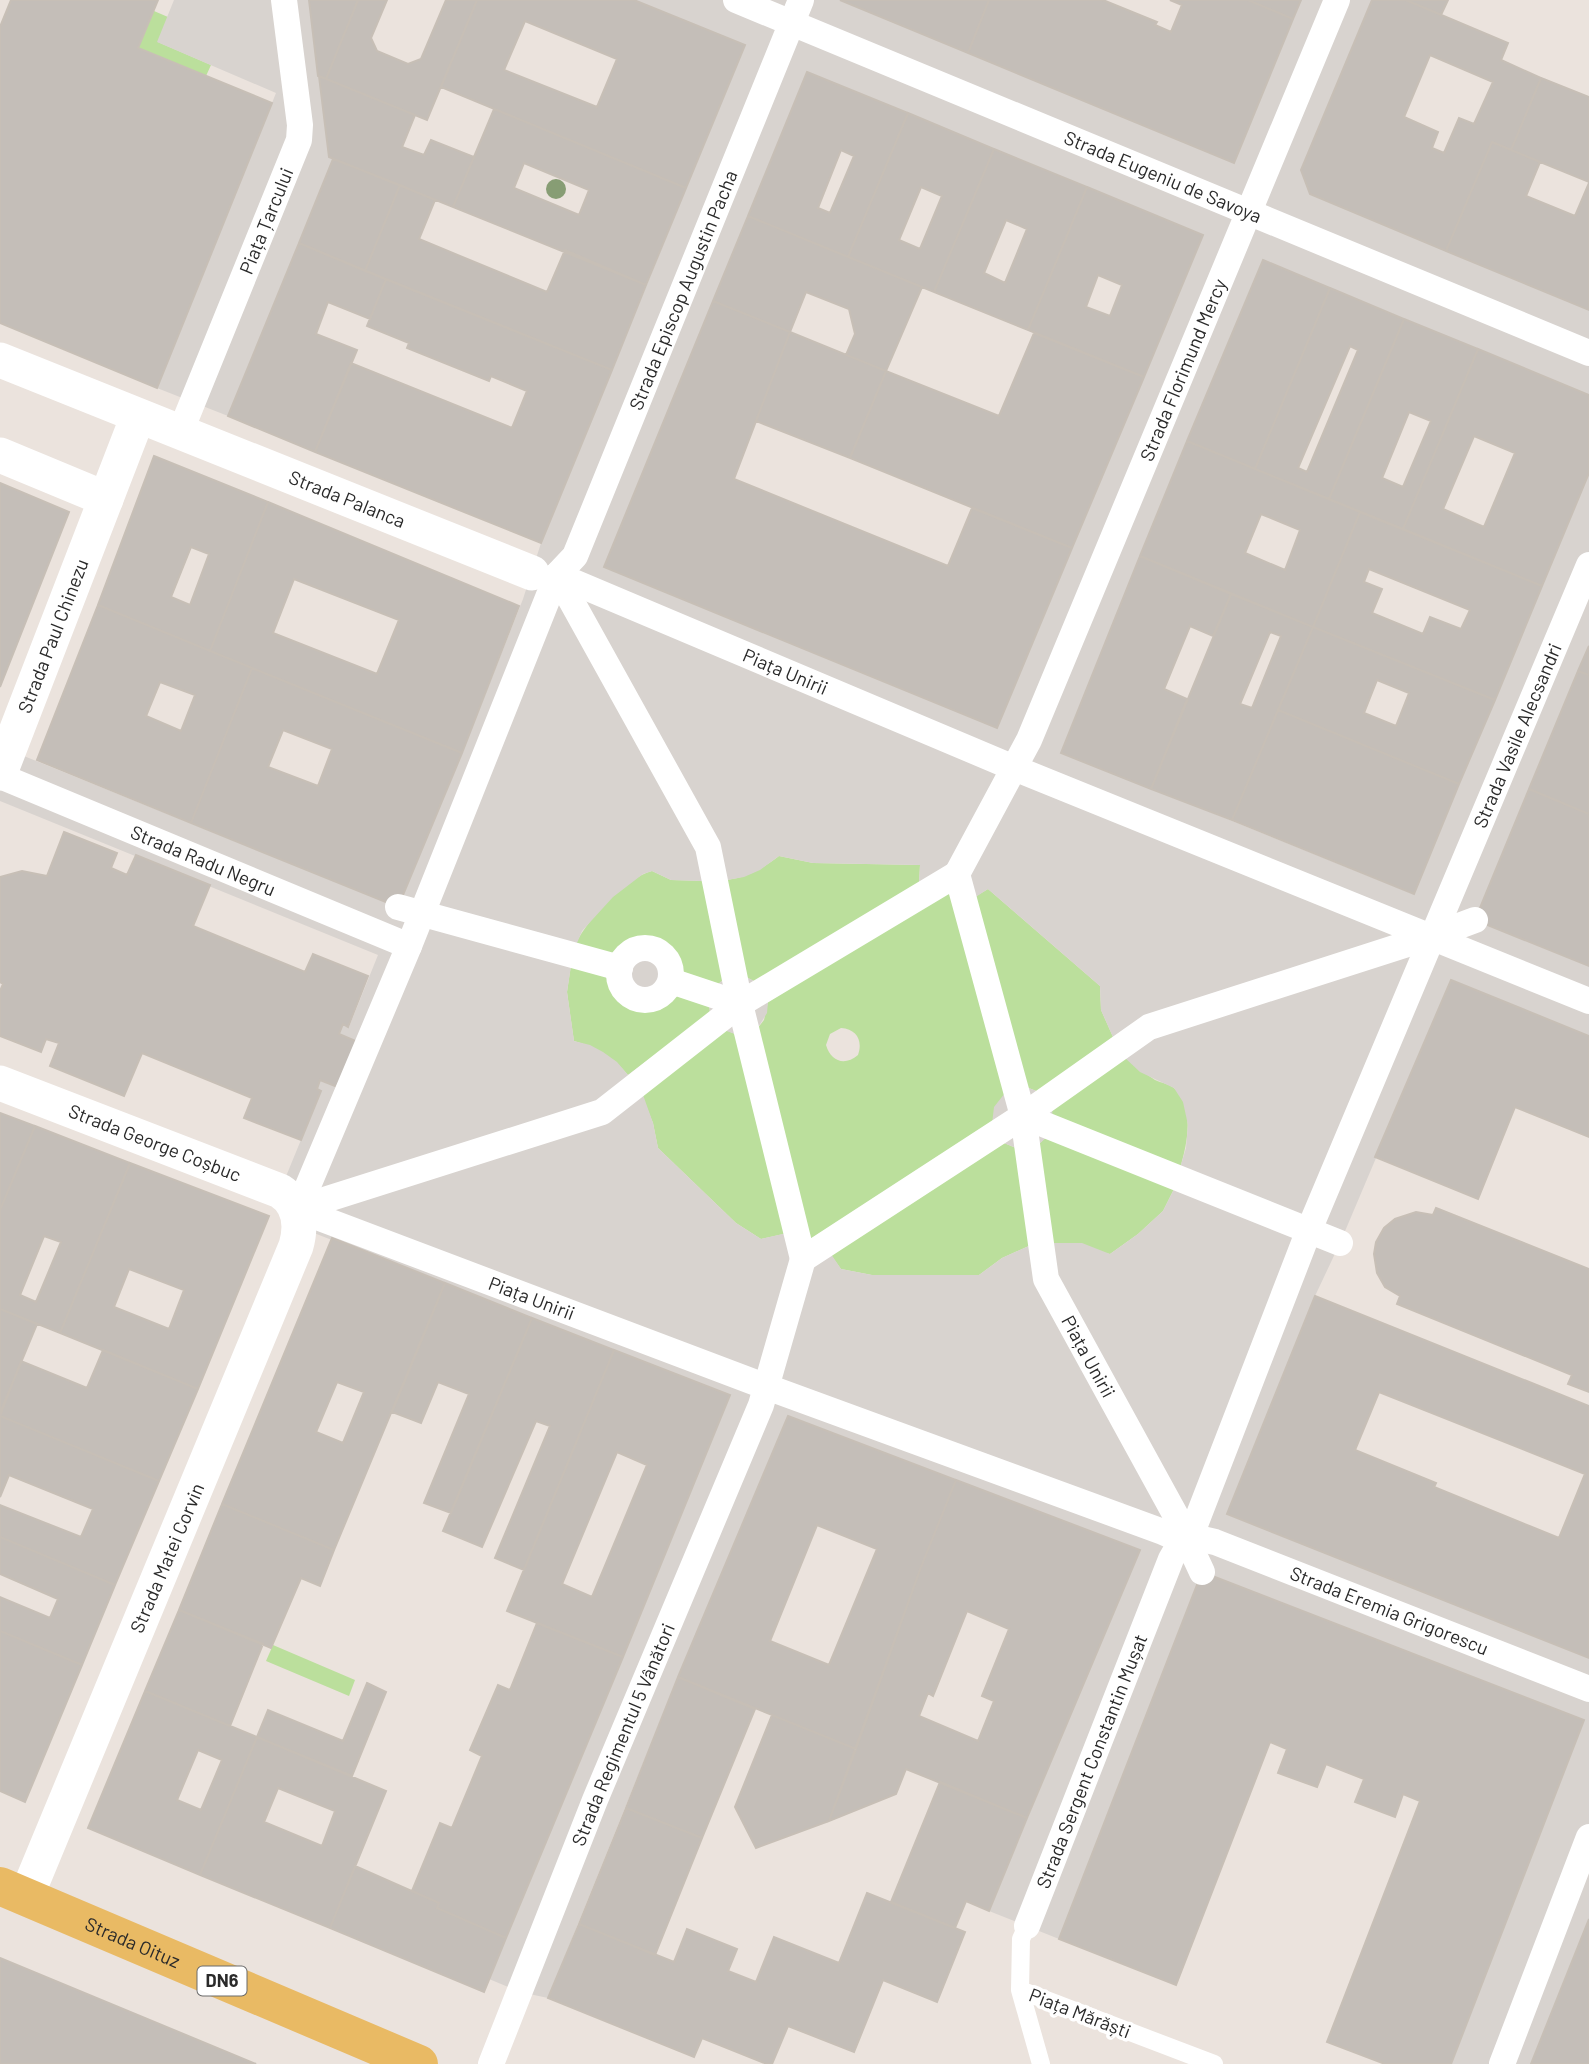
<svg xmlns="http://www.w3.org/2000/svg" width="1589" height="2064" viewBox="0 0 1589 2064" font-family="Barlow,sans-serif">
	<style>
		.green { fill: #bbdf9c; fill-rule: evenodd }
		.plaza { fill: #d8d3cf; fill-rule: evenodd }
		.building { fill: #c4beb8; stroke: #c7bfb6; stroke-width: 2; fill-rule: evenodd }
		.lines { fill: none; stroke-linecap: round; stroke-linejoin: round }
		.service { stroke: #fff; stroke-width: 18 }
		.pedestrian { stroke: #fff; stroke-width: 26 }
		.minor { stroke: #fff; stroke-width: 35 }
		.primary { stroke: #e9ba64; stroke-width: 38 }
		.tree { fill: #879d74 }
		.labels { text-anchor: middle; stroke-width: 7; stroke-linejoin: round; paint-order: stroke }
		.shield { fill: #fff; stroke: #6a6a6a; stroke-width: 2 }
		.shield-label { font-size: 18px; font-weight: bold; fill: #2a2a2a }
		.street-label { font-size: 19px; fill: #2a2a2a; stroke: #fff }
	</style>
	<rect width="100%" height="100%" fill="#ebe3dd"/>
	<path class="green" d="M154,11L168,17L158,42L211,65L206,76L138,48Z
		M779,856L813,863L920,865L919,884L758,983L744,976L727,880C748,877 762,869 779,856Z
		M652,871L671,880L705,881L724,979L716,986L684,977C680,954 670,943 648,938L613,956L576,943C589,918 624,879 652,871Z
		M950,888L1005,1093L992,1124L808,1241L757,1029L764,1020L768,1002ZM841,1028C857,1029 863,1041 858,1055C845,1066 831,1062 826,1045L830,1034Z
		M988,889L1100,986L1101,1010L1113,1037L1039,1092L1026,1087L973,898Z
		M571,965L606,977L614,992L621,999L676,992L709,1002L710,1014L628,1075C613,1057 596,1047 574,1041L567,992Z
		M721,1028L735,1034L788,1233L761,1239L736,1223L658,1148L653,1123L641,1093Z
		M1124,1056C1134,1064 1144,1073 1155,1080C1161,1083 1170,1084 1175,1089C1195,1108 1187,1145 1180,1168L1053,1122L1051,1108Z
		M1048,1135L1176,1185L1163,1211L1138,1234L1110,1254L1051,1243L1039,1144Z
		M1004,1143L1016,1148L1031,1245L1002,1258L979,1275H872L841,1269L828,1251Z
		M273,1645L355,1680L349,1696L266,1661Z"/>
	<path class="plaza" d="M174,0H309L329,156L333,159L228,416L157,388L276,93L157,42Z
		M634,0H840L1233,162L1301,0H1372L1301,170L1310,194L1589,310V395L1263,260L1187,441L1061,752L1413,894L1589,473V646L1475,920L1589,966V1036L1451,981L1340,1243L1315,1296L1228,1513L1589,1658V1919L1531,2064H1451L1584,1720L1202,1573L1059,1939L989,1911L1139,1550L789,1416L678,1677L548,1998L520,1992L489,1979L729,1396L314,1233L280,1191L321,1091L317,1089L320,1080L345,1090L339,1034L343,1024L349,1027L378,955L0,801V773L9,750L398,907L462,753L523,599L541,543L745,45ZM807,72L1203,235L997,727L604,567ZM779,856L813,863L920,865L919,884L758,983L744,976L727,880L744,877L760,870ZM652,871L671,880L704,881L724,979L716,986L684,977L681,962L674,950L660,941L648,938L635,939L624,944L613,956L577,943L582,931L613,897L643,874ZM950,889L1005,1093L994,1107L992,1124L809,1240L757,1029L767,1013L768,1002ZM988,889L1100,986L1101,1010L1113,1037L1039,1092L1026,1087L974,898ZM571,966L606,977L614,992L621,999L635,1005L647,1007L661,1004L677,992L709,1002L710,1014L628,1075L617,1062L603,1052L590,1045L574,1041L567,992ZM721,1029L735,1034L787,1233L761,1239L736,1223L658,1148L653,1123L642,1092ZM1124,1057L1140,1072L1174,1088L1183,1102L1188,1125L1186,1148L1180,1168L1053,1122L1052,1108ZM1048,1136L1176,1185L1163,1211L1138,1234L1110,1254L1082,1243H1052L1039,1144ZM1004,1143L1016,1148L1031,1245L1002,1258L979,1275H872L841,1269L829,1251Z"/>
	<path class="building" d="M11,0H158L138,48L272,103L157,388L0,323V27Z
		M309,0H358L326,79L318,76Z
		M358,0H387L371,38L377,51L408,64L421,59L446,0H477L427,120L326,79Z
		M477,0H634L745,45L686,188L441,87ZM525,21L617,59L597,107L504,70Z
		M840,0H989L968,53Z
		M989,0H1103L1157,22L1155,25L1171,32L1182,5L1170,0H1248L1293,19L1234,163L968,53Z
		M1248,0H1301L1293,19Z
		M1372,0H1406L1508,43L1501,60L1541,78L1511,150L1492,142L1446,251L1310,194L1301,170ZM1430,55L1493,82L1474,124L1459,118L1444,153L1432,148L1438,132L1404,117Z
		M1406,0H1448L1441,15Z
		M807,72L908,113L848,257L748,216ZM841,150L854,156L830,213L818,208Z
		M319,76L415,115L402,147L424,155L431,140L474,157L453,207L329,157Z
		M1541,78L1589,97V182L1511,150Z
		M494,109L686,188L646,285L453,207ZM524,163L589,190L579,215L514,188Z
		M908,113L994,149L934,292L848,257ZM921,187L942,196L920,249L899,240Z
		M1492,142L1540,162L1526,196L1575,216L1589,183V310L1446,251Z
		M994,149L1087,187L1028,330L934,292ZM1006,220L1027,229L1005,283L984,273Z
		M333,159L400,185L365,271L299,243Z
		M400,185L435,200L419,239L547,292L565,250L646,285L612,370L365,271Z
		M1087,187L1203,235L1144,377L1028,330ZM1098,275L1122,285L1110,316L1086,307Z
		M748,216L922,287L886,371L846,355L855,334L849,309L806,292L790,332L713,301Z
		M299,243L386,279L370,319L328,302L316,334L357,350L315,452L228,416Z
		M1263,260L1330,288L1255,469L1187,441Z
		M386,279L612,370L541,543L315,452L351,363L512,428L527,391L491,376L489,381L407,348L409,343L367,326Z
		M1330,288L1404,319L1329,499L1255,469ZM1350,346L1358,350L1307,472L1298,468Z
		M713,301L790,332L734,479L948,566L972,508L1072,548L997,728L604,567Z
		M1404,319L1478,349L1403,529L1329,499ZM1409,412L1431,421L1403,487L1382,478Z
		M790,332L886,371L850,458L756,421Z
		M1034,333L1144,377L1072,548L850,458L886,371L999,416Z
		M1478,349L1589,395V473L1542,586L1403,529ZM1474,436L1515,453L1484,527L1443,509Z
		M1187,441L1360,512L1313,627L1140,556ZM1261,514L1300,530L1285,570L1245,553Z
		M154,456L268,502L210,651L98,605ZM191,547L209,554L190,605L171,597Z
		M0,483L69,512L0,687Z
		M268,502L519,606L462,753L210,651ZM294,579L399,620L377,674L273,633Z
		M1360,512L1542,586L1495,700L1313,627ZM1369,569L1470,610L1461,629L1430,617L1423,634L1372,613L1382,589L1364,582Z
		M1140,556L1231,594L1213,636L1190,626L1164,689L1187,699L1151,789L1061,753Z
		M1231,594L1313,627L1232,820L1151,789ZM1270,632L1281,636L1252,708L1240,704Z
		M98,605L252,668L191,823L37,760ZM160,682L195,695L181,731L146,716Z
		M1313,627L1495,700L1459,784L1278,710ZM1377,680L1409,693L1396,726L1364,713Z
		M1589,646V675L1578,671Z
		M252,668L462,753L398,907L191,823ZM283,730L332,749L318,786L268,767Z
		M1578,671L1589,675V814L1529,789Z
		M1278,710L1459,784L1414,894L1232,820Z
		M1529,789L1589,814V966L1475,920Z
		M64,832L117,853L111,868L127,875L136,855L210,885L193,926L305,972L313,954L368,976L348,1027L343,1024L339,1034L365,1045L345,1090L320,1080L317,1089L321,1091L301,1140L244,1118L252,1098L142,1053L124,1096L50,1066L59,1043L46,1039L41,1052L0,1036V991L3,984L0,982V877L22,871L47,876Z
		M1451,980L1589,1036V1137L1515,1107L1478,1199L1375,1157Z
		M0,1113L35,1126L0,1210Z
		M35,1126L130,1163L60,1333L0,1309V1210ZM44,1236L61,1242L36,1302L20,1295Z
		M130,1163L269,1216L198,1389L60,1333ZM129,1269L184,1290L169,1329L114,1307Z
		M1436,1208L1589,1269V1392L1568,1384L1572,1375L1397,1304L1400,1296L1385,1287L1377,1273L1374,1254L1376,1242L1384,1228L1395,1219L1416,1212L1433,1215Z
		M332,1238L445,1283L334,1550L222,1504ZM337,1382L364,1392L343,1443L316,1432Z
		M445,1283L532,1318L451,1513L424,1503L469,1394L438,1382L421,1423L392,1412Z
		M1315,1296L1589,1406V1658L1227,1514ZM1379,1392L1585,1474L1559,1538L1434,1487L1436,1483L1355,1450Z
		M0,1309L37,1324L0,1413Z
		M532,1318L614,1350L524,1570L495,1558L550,1426L536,1421L482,1547L443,1531Z
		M103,1350L198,1389L159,1481L0,1416L21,1361L87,1388Z
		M614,1350L730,1395L623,1657L507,1611ZM617,1452L647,1465L592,1597L562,1584Z
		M0,1416L159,1481L115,1585L0,1537V1505L81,1537L93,1509L9,1475L0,1497Z
		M788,1416L956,1480L921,1567L856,1749L678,1677ZM817,1525L877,1549L829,1665L770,1641Z
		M956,1480L1140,1550L1027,1818L906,1769L896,1794L829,1821L921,1567ZM967,1611L1009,1629L982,1696L994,1701L978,1741L919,1716L928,1693L933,1696Z
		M222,1504L334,1550L320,1586L301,1578L271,1648L179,1610Z
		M0,1537L115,1585L82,1665L0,1631V1597L50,1618L58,1599L0,1574Z
		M1202,1572L1584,1720L1451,2064H1385L1327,2042L1420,1801L1403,1794L1395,1817L1355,1802L1364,1779L1326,1764L1317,1787L1278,1773L1287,1749L1270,1742L1176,1985L1059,1939Z
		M179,1610L263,1644L230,1726L145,1691Z
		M537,1623L623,1657L506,1938L437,1908L439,1903L412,1891L440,1823L452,1828L482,1756L470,1750L498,1685L510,1690Z
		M0,1631L82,1665L25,1802L0,1791Z
		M678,1677L755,1709L702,1838L626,1808Z
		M367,1683L386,1692L352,1776L257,1737L268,1710L343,1741Z
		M145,1691L257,1737L200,1875L88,1828ZM198,1750L222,1760L201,1810L177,1800Z
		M772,1715L856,1749L829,1821L756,1848L735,1807Z
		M257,1737L386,1791L330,1928L200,1875ZM278,1788L335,1811L322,1846L264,1822Z
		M940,1782L1027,1818L989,1911L966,1901L955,1928L891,1902Z
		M626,1808L702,1838L655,1955L579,1924Z
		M355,1866L439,1903L437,1908L506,1938L484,1992L330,1928Z
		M867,1893L965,1932L937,2002L883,1980L854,2052L788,2026L772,2064H767L702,2038L694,2057L548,1998L579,1924L674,1962L687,1929L737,1949L728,1971L756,1982L774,1937L839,1963Z
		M1589,1919V2064H1531Z
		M0,1958L256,2064H0Z"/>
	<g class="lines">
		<path class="service" d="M1020,1990L1021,1939L1027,1926
			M1041,2064L1020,1990L1214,2064"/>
		<g class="pedestrian">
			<path id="s1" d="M736,0L1589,353"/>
			<path id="s2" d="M180,433L299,140L300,125L284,0"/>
			<path d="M557,575L708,847L740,1004L803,1259L1023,1116L1149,1027L1432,936L1475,920"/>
			<path id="s3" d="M557,575L1014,768L1589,1001"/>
			<path id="s4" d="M0,776L409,946"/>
			<path id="s5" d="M957,874L1029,740L1337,0"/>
			<path d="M398,907L620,968"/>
			<circle cx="645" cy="974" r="26"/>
			<path d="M671,981L740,1004"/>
			<path d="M1023,1116L1340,1243"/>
			<path id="s6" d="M296,1209L602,1112L740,1004L957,874L1023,1116L1046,1279L1176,1516L1202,1572"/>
			<path id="s7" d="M296,1209L305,1193L409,946L557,575L575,556L801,0"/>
			<path id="s8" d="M296,1209L767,1387L1163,1532L1188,1543"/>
			<path id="s9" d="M1188,1543L1309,1230L1589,565"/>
			<path id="s10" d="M1027,1926L1171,1559L1178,1547L1202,1539L1215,1542L1589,1689"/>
			<path id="s11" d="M491,2064L595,1800L761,1405L803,1259"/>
			<path d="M1502,2064L1589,1837"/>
		</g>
		<g class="minor">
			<path id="s12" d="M0,360L532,573"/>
			<path d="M0,455L106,499"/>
			<path id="s13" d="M0,773L138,416"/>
			<path id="s14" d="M0,1083L280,1191C299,1203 302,1225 296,1246L26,1897"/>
		</g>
		<path class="primary" id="s15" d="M0,1886L419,2064"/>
	</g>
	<circle class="tree" cx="556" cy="189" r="10"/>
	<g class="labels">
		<rect class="shield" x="197.5" y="1966.5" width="49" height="29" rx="5"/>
		<g class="shield-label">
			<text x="222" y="1987">DN6</text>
		</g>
		<g class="street-label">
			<text dy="7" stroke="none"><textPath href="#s1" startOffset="462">Strada Eugeniu de Savoya</textPath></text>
			<text dy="7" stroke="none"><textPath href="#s2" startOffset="229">Piața Țarcului</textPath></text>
			<text dy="7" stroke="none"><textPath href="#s7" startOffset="999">Strada Episcop Augustin Pacha</textPath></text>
			<text dy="7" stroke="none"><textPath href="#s5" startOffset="553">Strada Florimund Mercy</textPath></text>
			<text dy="7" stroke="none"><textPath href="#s12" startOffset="374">Strada Palanca</textPath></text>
			<text dy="7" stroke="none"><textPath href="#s13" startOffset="147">Strada Paul Chinezu</textPath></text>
			<text dy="7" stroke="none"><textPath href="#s3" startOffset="248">Piața Unirii</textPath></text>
			<text dy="7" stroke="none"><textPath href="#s9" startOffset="872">Strada Vasile Alecsandri</textPath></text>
			<text dy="7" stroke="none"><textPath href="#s4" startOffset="220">Strada Radu Negru</textPath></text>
			<text dy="7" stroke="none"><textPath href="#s14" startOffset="166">Strada George Coșbuc</textPath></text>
			<text dy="7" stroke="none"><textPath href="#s8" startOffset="252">Piața Unirii</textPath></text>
			<text dy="7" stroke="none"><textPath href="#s6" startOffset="1253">Piața Unirii</textPath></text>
			<text transform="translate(167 1558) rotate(-67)" y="7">Strada Matei Corvin</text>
			<text dy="7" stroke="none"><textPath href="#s10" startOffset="634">Strada Eremia Grigorescu</textPath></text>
			<text dy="7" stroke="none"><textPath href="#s11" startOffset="355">Strada Regimentul 5 Vânători</textPath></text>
			<text dy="7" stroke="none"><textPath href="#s10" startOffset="177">Strada Sergent Constantin Mușat</textPath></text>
			<text dy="7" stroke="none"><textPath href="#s15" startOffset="144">Strada Oituz</textPath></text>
			<text transform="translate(1080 2013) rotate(21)" y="7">Piața Mărăști</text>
		</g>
	</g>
</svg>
